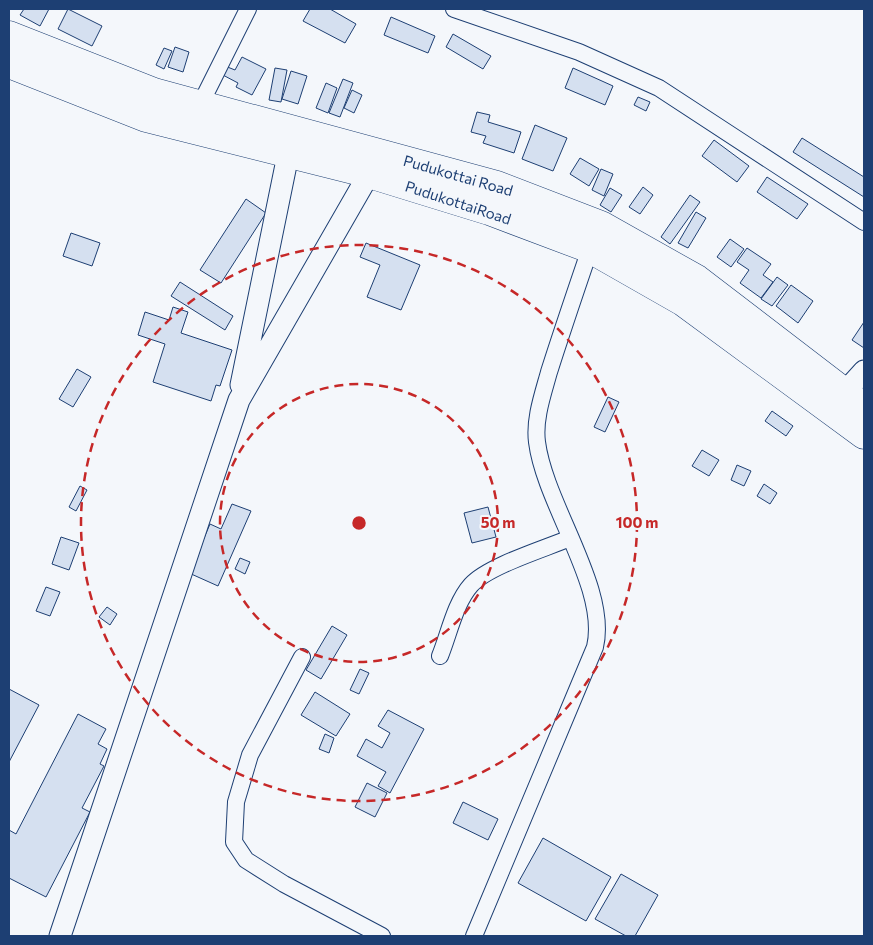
<svg xmlns="http://www.w3.org/2000/svg" width="873" height="945" viewBox="0 0 873 945" font-family="Commissioner,sans-serif">
	<style>
		.building { fill: #d5e0f0; stroke: #1d3f73 }
		.lines { fill: none; stroke-linecap: round; stroke-linejoin: round }
		.minor-casing { stroke: #1d3f73; stroke-width: 18 }
		.tertiary-casing { stroke: #1d3f73; stroke-width: 23 }
		.trunk-casing { stroke: #1d3f73; stroke-width: 29 }
		.minor { stroke: #f4f7fb; stroke-width: 16 }
		.tertiary { stroke: #f4f7fb; stroke-width: 21 }
		.trunk { stroke: #f4f7fb; stroke-width: 28 }
		.ring { fill: none; stroke: #c62828; stroke-width: 2.5; stroke-dasharray: 9 6 }
		.labels { text-anchor: middle; stroke-width: 4; stroke-linejoin: round; paint-order: stroke }
		.street-label { font-size: 15px; fill: #1d3f73; stroke: #f4f7fb }
		.centre { fill: #c62828; stroke: #f4f7fb; stroke-width: 2.5 }
		.ring-label { font-size: 15px; text-anchor: middle; font-weight: bold; fill: #c62828; stroke: #f4f7fb; stroke-width: 4; stroke-linejoin: round; paint-order: stroke }
	</style>
	<rect width="100%" height="100%" fill="#f4f7fb"/>
	<path class="building" d="M24,9H49L40,26L20,15Z
		M68,9L102,26L92,46L58,29Z
		M310,9H330L356,24L345,43L303,21Z
		M391,17L435,36L428,53L384,35Z
		M453,34L491,56L483,69L446,47Z
		M175,47L189,52L183,72L168,67Z
		M164,48L172,51L164,69L156,65Z
		M242,57L266,69L252,95L236,87L238,83L221,74L225,66L235,70Z
		M275,68L287,70L281,102L269,100Z
		M573,68L613,86L605,105L565,88Z
		M291,71L307,76L298,104L282,99Z
		M343,79L353,83L340,117L329,113Z
		M326,83L337,88L328,113L316,108Z
		M352,90L362,95L354,113L344,108Z
		M638,97L650,102L646,111L634,105Z
		M477,112L490,115L488,122L521,132L514,153L483,143L486,136L471,132Z
		M535,125L567,138L553,171L522,159Z
		M802,138L864,177V197L793,152Z
		M714,140L749,166L737,182L702,156Z
		M580,158L599,169L589,186L570,174Z
		M601,169L613,174L604,196L592,190Z
		M767,177L808,204L797,219L757,192Z
		M643,187L653,195L640,214L629,207Z
		M610,188L622,195L611,212L600,205Z
		M690,195L700,202L670,244L661,237Z
		M246,199L266,213L221,283L200,270Z
		M696,212L706,218L688,248L678,243Z
		M71,233L100,243L92,266L63,256Z
		M730,239L744,249L731,267L717,257Z
		M366,243L420,265L401,310L367,297L380,265L360,257Z
		M747,248L771,264L763,275L773,282L761,298L740,283L749,270L737,262Z
		M777,277L788,285L772,306L761,299Z
		M180,282L233,316L225,330L171,296Z
		M791,285L813,301L798,323L776,306Z
		M173,307L188,312L181,333L232,350L220,386L216,385L211,401L153,382L165,344L138,335L145,312L169,320Z
		M864,322V348L852,340Z
		M77,369L91,377L73,407L59,399Z
		M608,397L619,402L605,432L594,427Z
		M772,411L793,426L786,436L765,421Z
		M702,450L719,460L709,476L692,466Z
		M737,465L751,471L744,486L731,480Z
		M764,484L777,493L770,504L757,496Z
		M80,486L87,490L76,511L69,507Z
		M232,504L251,511L218,586L189,573L210,524L221,529Z
		M488,507L496,537L472,543L464,513Z
		M61,537L79,543L69,570L52,564Z
		M240,558L250,562L245,574L235,569Z
		M46,587L60,592L50,616L36,611Z
		M107,607L117,614L110,625L99,617Z
		M332,626L347,635L321,679L306,670Z
		M360,669L369,673L359,694L350,690Z
		M9,689L39,705L9,762Z
		M315,692L350,714L336,736L301,715Z
		M388,710L424,729L390,793L378,786L386,772L357,756L366,739L382,748L390,733L378,726Z
		M78,714L106,729L98,744L107,749L100,764L104,766L82,808L90,812L46,897L9,878V830L16,834Z
		M325,734L334,738L329,753L319,749Z
		M367,783L387,793L375,817L355,807Z
		M463,802L498,819L488,840L453,823Z
		M543,838L611,877L586,921L518,883Z
		M621,874L658,895L635,936H626L595,919Z"/>
	<g class="lines">
		<defs>
			<path id="minor" d="M454,9L579,52L659,88L864,222
				M200,105L248,9
				M440,656C449,634 455,603 471,585C488,566 544,549 570,538
				M302,657L250,755L236,802L234,842L246,860L284,884L382,936
				M474,936L595,647C609,588 545,505 537,442C534,419 543,394 549,372C562,331 576,290 590,249"/>
			<path id="tertiary" d="M241,385L288,155
				M838,406L844,393L864,371
				M60,936L239,400L369,174"/>
			<path id="trunk" d="M9,35L154,92L497,185L601,225L697,279L864,407
				M9,64L146,118L369,174L489,211L590,249L683,302L864,435"/>
		</defs>
		<use href="#minor" class="minor-casing"/>
		<use href="#tertiary" class="tertiary-casing"/>
		<use href="#trunk" class="trunk-casing"/>
		<use href="#minor" class="minor"/>
		<use href="#tertiary" class="tertiary"/>
		<use href="#trunk" class="trunk"/>
	</g>
	<g class="ring">
		<circle cx="359" cy="523" r="139"/>
		<circle cx="359" cy="523" r="278"/>
	</g>
	<g class="labels">
		<g class="street-label">
			<text transform="translate(458 176) rotate(16)" y="5">Pudukottai Road</text>
			<text transform="translate(458 203) rotate(18)" y="5">PudukottaiRoad</text>
		</g>
	</g>
	<circle cx="359" cy="523" r="8" class="centre"/>
	<g class="ring-label">
		<text x="498" y="528">50 m</text>
		<text x="637" y="528">100 m</text>
	</g>
	<rect width="873" height="945" fill="none" stroke="#1d3f73" stroke-width="20"/>
</svg>
